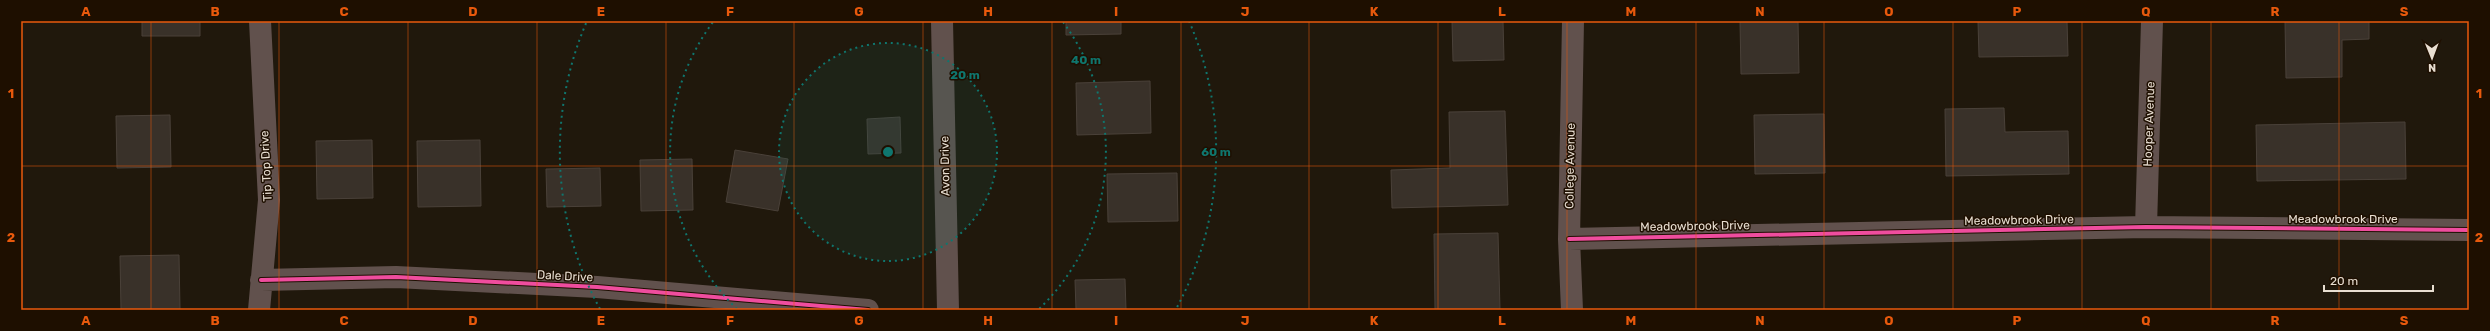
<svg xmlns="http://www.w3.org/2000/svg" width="2490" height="331" viewBox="0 0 2490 331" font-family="Rubik,sans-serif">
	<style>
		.building { fill: #393129; stroke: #4a4139 }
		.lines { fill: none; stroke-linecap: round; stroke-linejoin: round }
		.minor { stroke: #61514d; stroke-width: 22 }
		.cycleway-casing { stroke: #1e0f00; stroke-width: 6 }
		.cycleway { stroke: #ef4d9e; stroke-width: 4 }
		.grid { fill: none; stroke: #e8590c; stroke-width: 1; stroke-opacity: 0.55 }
		.ring { fill: none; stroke: #0f766e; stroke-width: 2; stroke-dasharray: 2 4 }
		.labels { text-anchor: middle; stroke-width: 3; stroke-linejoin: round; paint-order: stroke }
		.street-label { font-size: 12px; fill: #e8ded1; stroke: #1e0f00 }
		.centre { fill: #0f766e; stroke: #1e0f00; stroke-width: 2 }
		.ring-label { font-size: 12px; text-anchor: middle; font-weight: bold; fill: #0f766e; stroke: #1e0f00; stroke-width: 3; stroke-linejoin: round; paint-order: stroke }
		.neatline { fill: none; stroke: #e8590c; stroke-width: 1.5 }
		.grid-label { font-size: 13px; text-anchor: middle; font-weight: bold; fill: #e8590c }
	</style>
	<rect width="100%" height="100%" fill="#20180c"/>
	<path class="building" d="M142,21H200V36H142Z
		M1066,21H1121V34L1066,35Z
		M1452,21H1503L1504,60L1453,61Z
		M1740,21H1798L1799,73L1741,74Z
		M1978,21H2067L2068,56L1979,57Z
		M2285,21H2369V39L2342,40V77L2286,78Z
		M1150,81L1151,133L1077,135L1076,83Z
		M2004,108L2005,132L2068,131L2069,174L1946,176L1945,109Z
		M1505,111L1508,205L1392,208L1391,170L1450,168L1449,112Z
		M1824,114L1825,173L1755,174L1754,115Z
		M170,115L171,167L117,168L116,116Z
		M900,117L901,153L868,154L867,119Z
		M2405,122L2406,179L2257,181L2256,125Z
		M372,140L373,198L317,199L316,141Z
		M480,140L481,206L418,207L417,141Z
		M735,150L788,159L778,211L726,202Z
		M692,159L693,210L641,211L640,160Z
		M600,168L601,206L547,207L546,169Z
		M1177,173L1178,221L1108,222L1107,174Z
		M1498,233L1500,310H1435L1434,234Z
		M179,255L180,310H121L120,256Z
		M1125,279L1126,310H1076L1075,280Z"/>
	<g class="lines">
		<path class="minor" d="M942,21L948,310
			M2146,227L2152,21
			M1569,239L2146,227L2469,230
			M261,280L396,277L597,287L868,310
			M259,310L269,200L260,21
			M1572,310L1569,239L1573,21"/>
		<defs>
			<path id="cycleway" d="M1569,239L2146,227L2469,230
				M261,280L396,277L597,287L868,310"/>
		</defs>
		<use href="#cycleway" class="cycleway-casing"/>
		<use href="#cycleway" class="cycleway"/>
	</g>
	<path class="grid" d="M151,21V310M279,21V310M408,21V310M537,21V310M666,21V310M794,21V310M923,21V310M1052,21V310M1181,21V310M1309,21V310M1438,21V310M1567,21V310M1696,21V310M1824,21V310M1953,21V310M2082,21V310M2211,21V310M2339,21V310M21,166H2469"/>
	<circle cx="888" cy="152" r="109" fill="#0f766e" fill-opacity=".12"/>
	<g class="ring">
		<circle cx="888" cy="152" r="109"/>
		<path d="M737 309A218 218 0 0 1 713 22M1063 22A218 218 0 0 1 1039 309"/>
		<path d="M600 309A328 328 0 0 1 587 21M1189 21A328 328 0 0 1 1176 309"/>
	</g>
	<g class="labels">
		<g class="street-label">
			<text transform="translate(2149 124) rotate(-88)" y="4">Hooper Avenue</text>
			<text transform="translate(266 166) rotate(-93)" y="4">Tip Top Drive</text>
			<text transform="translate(945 166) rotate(-91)" y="4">Avon Drive</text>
			<text transform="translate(1570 166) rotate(-89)" y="4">College Avenue</text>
			<text x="2343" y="223">Meadowbrook Drive</text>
			<text transform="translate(2019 220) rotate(-1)" y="4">Meadowbrook Drive</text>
			<text transform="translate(1695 226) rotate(-1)" y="4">Meadowbrook Drive</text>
			<text transform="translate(565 276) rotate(3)" y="4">Dale Drive</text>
		</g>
	</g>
	<circle cx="888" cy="152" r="6" class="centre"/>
	<g class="ring-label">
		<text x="1086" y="64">40 m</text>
		<text x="965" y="79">20 m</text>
		<text x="1216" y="156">60 m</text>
	</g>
	<rect width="2490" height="331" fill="none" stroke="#1e0f00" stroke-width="44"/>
	<g transform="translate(2432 58) rotate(179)" stroke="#1e0f00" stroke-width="3" paint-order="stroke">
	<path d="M0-3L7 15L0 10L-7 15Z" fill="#e8ded1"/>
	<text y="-6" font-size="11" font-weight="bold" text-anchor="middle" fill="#e8ded1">N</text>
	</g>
	<path d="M2324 285v6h109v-6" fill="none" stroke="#e8ded1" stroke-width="2"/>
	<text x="2330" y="285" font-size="12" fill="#e8ded1" stroke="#1e0f00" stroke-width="3" paint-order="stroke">20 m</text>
	<rect x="22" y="22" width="2446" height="287" class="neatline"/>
	<g class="grid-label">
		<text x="86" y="16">A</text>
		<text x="215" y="16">B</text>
		<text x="344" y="16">C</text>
		<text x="473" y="16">D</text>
		<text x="601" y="16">E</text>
		<text x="730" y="16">F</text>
		<text x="859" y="16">G</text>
		<text x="988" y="16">H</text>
		<text x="1116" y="16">I</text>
		<text x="1245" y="16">J</text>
		<text x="1374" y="16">K</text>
		<text x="1502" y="16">L</text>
		<text x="1631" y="16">M</text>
		<text x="1760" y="16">N</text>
		<text x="1889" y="16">O</text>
		<text x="2017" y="16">P</text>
		<text x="2146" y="16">Q</text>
		<text x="2275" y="16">R</text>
		<text x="2404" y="16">S</text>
		<text x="11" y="98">1</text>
		<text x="2479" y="98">1</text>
		<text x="11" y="242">2</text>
		<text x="2479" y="242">2</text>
		<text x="86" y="325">A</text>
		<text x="215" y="325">B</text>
		<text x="344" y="325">C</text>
		<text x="473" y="325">D</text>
		<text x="601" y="325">E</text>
		<text x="730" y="325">F</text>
		<text x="859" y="325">G</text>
		<text x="988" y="325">H</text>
		<text x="1116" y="325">I</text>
		<text x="1245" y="325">J</text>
		<text x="1374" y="325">K</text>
		<text x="1502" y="325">L</text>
		<text x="1631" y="325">M</text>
		<text x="1760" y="325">N</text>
		<text x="1889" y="325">O</text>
		<text x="2017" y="325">P</text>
		<text x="2146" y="325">Q</text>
		<text x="2275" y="325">R</text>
		<text x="2404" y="325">S</text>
	</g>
</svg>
